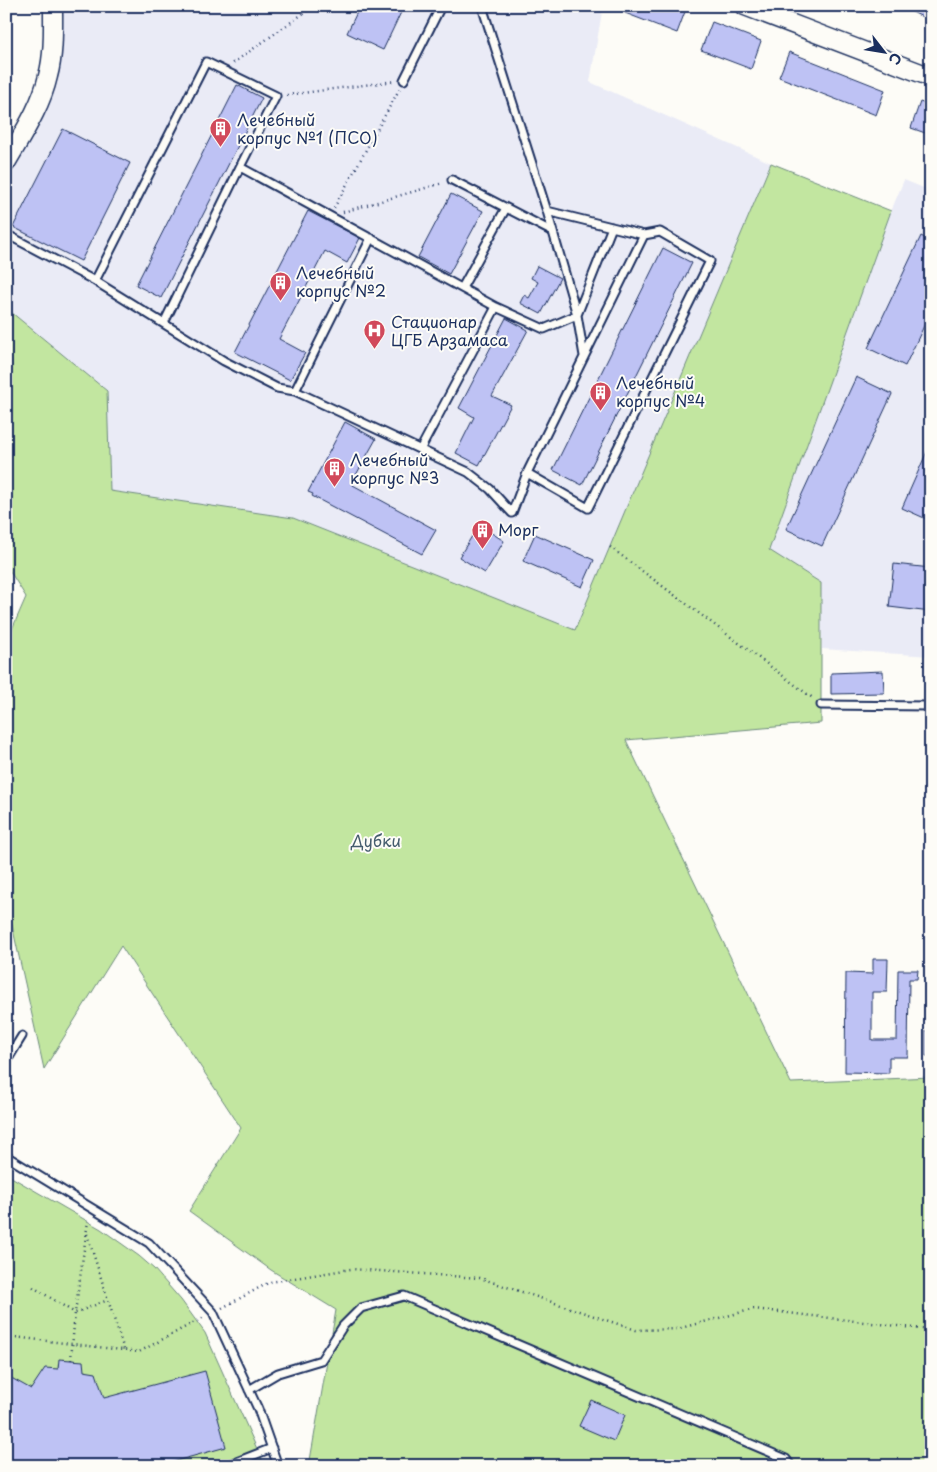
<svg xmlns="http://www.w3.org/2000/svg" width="937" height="1472" viewBox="0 0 937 1472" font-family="'Playpen Sans',sans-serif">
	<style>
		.built { fill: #eaebf6 }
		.green { fill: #c2e6a0; stroke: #6e8a7f }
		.building { fill: #bec2f4; stroke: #1b2f5e }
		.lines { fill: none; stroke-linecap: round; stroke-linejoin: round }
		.service-casing { stroke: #1b2f5e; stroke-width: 11 }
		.tertiary-casing { stroke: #1b2f5e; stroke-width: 21 }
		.path { stroke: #1b2f5e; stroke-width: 2.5; stroke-dasharray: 1 4; stroke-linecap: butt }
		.service { stroke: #fdfcf7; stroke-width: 7 }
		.tertiary { stroke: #fdfcf7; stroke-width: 18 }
		.labels { text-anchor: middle; stroke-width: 4; stroke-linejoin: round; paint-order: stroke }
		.poi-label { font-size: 16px; fill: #1b2f5e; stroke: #fdfcf7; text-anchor: start }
		.park-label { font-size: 16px; fill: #455d6e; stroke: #fdfcf7 }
	</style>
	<rect width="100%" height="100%" fill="#fdfcf7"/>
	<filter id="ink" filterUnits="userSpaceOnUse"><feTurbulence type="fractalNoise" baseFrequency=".02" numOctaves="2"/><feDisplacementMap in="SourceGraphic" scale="10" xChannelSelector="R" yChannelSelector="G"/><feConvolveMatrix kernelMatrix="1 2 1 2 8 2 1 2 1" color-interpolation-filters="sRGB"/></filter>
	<g filter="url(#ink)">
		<path class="built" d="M61,6H603L590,82L771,163L575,630L293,518L110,491L107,391L6,308V178L34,130L58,71Z
			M904,180L931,191V656L822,649L821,583L769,551L891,211Z"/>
		<path class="green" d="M771,163L891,211L769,550L821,583V723L626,740L791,1083L931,1077V1466H309L336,1310L271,1270L189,1211L241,1128L121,946L44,1069L6,898V643L26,597L6,565V308L107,391L110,491L293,518L575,630Z
			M6,1174L101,1229L139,1256L154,1269L181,1300L205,1333L262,1460V1466H6Z"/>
		<path class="building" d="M360,6H404L383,50L347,33Z
			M628,6H679L686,9L677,33L625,13Z
			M912,6H931V21L910,11Z
			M712,22L761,41L751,69L701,50Z
			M789,52L885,90L876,115L779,77Z
			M237,85L262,98L161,298L136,285Z
			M920,102L931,106V135L911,128Z
			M63,129L130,163L81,261L13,227Z
			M451,194L483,211L449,274L418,257Z
			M308,211L360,238L347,263L325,251L279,339L305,353L290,380L235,352Z
			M921,236L931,241V311L905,366L868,348Z
			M663,248L692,263L582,485L553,470Z
			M537,266L560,278L541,314L520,303L524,295L529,298L538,282L531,278Z
			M506,318L528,330L492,396L511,405L479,465L456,453L474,417L459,408Z
			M856,377L892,394L822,546L786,529Z
			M345,422L376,439L351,484L436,530L422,554L312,496L313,494L308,492Z
			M929,447L931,448V521L902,508Z
			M479,525L504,541L485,573L459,557Z
			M535,534L594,560L582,587L523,561Z
			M894,564L931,568V612L889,607Z
			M883,671L884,693L831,694V673Z
			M873,959H888L887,992H872V1040H897L898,970H918L917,979H909L908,1057H889V1073L845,1072L846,973L873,974Z
			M931,1030V1056H926V1031Z
			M59,1359L83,1361L84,1371L96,1373L104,1398L205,1371L226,1447L158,1466H6V1375L31,1389L45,1368L58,1369Z
			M591,1400L625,1415L614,1441L579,1426Z"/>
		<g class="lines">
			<defs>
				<path id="service" d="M482,6L547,211L577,315L584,356
					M404,80L441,6
					M240,167L496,307L544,329L577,315L612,227
					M452,180L553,232
					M547,211L644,235L660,232L710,261L588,508L527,473L644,235
					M6,234L95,281L224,361L277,388L295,391L468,472L490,489L512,513L527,473
					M95,281L206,62L276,96L240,167L164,323
					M462,288L506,208
					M295,391L371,238
					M420,450L496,307
					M821,705L931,706
					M6,1062L22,1036
					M6,1156L149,1243L213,1312L258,1409L278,1466
					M249,1390L278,1373L321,1360L343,1326L361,1308L404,1296L786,1459L791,1466
					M226,1466L272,1448"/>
				<path id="tertiary" d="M745,6L931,77
					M6,163C22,135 41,107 48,76C54,54 53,29 53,6"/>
			</defs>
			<use href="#service" class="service-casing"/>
			<use href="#tertiary" class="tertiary-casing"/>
			<path class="path" d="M233,63L314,6
				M287,95L395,81
				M334,208L400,88
				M343,212L443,183
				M610,547L814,699
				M87,1234L124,1350
				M33,1287L75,1313L108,1300
				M222,1308L270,1282L351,1269L480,1278L636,1330L677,1329L754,1309L931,1330
				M6,1336L139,1352L204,1317
				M71,1360L75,1313L88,1221"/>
			<use href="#service" class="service"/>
			<use href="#tertiary" class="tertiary"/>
		</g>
	</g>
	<defs>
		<symbol id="building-pin" viewBox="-11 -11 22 30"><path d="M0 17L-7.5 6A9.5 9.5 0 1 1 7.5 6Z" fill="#d1495b" stroke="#fdfcf7"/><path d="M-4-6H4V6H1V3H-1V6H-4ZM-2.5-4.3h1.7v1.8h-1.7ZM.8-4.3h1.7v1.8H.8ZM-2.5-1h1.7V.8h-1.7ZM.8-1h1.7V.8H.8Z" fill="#fff"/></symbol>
		<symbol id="hospital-pin" viewBox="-11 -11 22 30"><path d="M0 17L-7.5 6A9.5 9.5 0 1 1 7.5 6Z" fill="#d1495b" stroke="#fdfcf7"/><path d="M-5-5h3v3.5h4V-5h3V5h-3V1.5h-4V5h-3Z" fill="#fff"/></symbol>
	</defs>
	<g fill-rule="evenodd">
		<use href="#building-pin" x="208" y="116" width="25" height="34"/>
		<use href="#building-pin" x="268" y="270" width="25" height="34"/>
		<use href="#hospital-pin" x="362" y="318" width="25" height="34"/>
		<use href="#building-pin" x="588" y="380" width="25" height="34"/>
		<use href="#building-pin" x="322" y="456" width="25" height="34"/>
		<use href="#building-pin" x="470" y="518" width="25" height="34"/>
	</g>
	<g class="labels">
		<g class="poi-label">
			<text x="237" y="126">Лечебный<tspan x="237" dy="18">корпус №1 (ПСО)</tspan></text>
			<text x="296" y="279">Лечебный<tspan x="296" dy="18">корпус №2</tspan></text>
			<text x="391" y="328">Стационар<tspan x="391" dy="18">ЦГБ Арзамаса</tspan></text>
			<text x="616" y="389">Лечебный<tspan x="616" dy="18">корпус №4</tspan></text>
			<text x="350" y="466">Лечебный<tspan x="350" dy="18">корпус №3</tspan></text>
			<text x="498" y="536">Морг</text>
		</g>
		<g class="park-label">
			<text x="376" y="847">Дубки</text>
		</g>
	</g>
	<rect width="937" height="1472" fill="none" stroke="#fdfcf7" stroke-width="25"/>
	<rect x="12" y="12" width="912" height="1447" fill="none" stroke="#1b2f5e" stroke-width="2" filter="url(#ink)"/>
	<g transform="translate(884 52) rotate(121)" stroke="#fdfcf7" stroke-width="4" paint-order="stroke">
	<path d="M0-4L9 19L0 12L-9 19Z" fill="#1b2f5e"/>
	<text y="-8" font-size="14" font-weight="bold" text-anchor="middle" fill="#1b2f5e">С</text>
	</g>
</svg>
